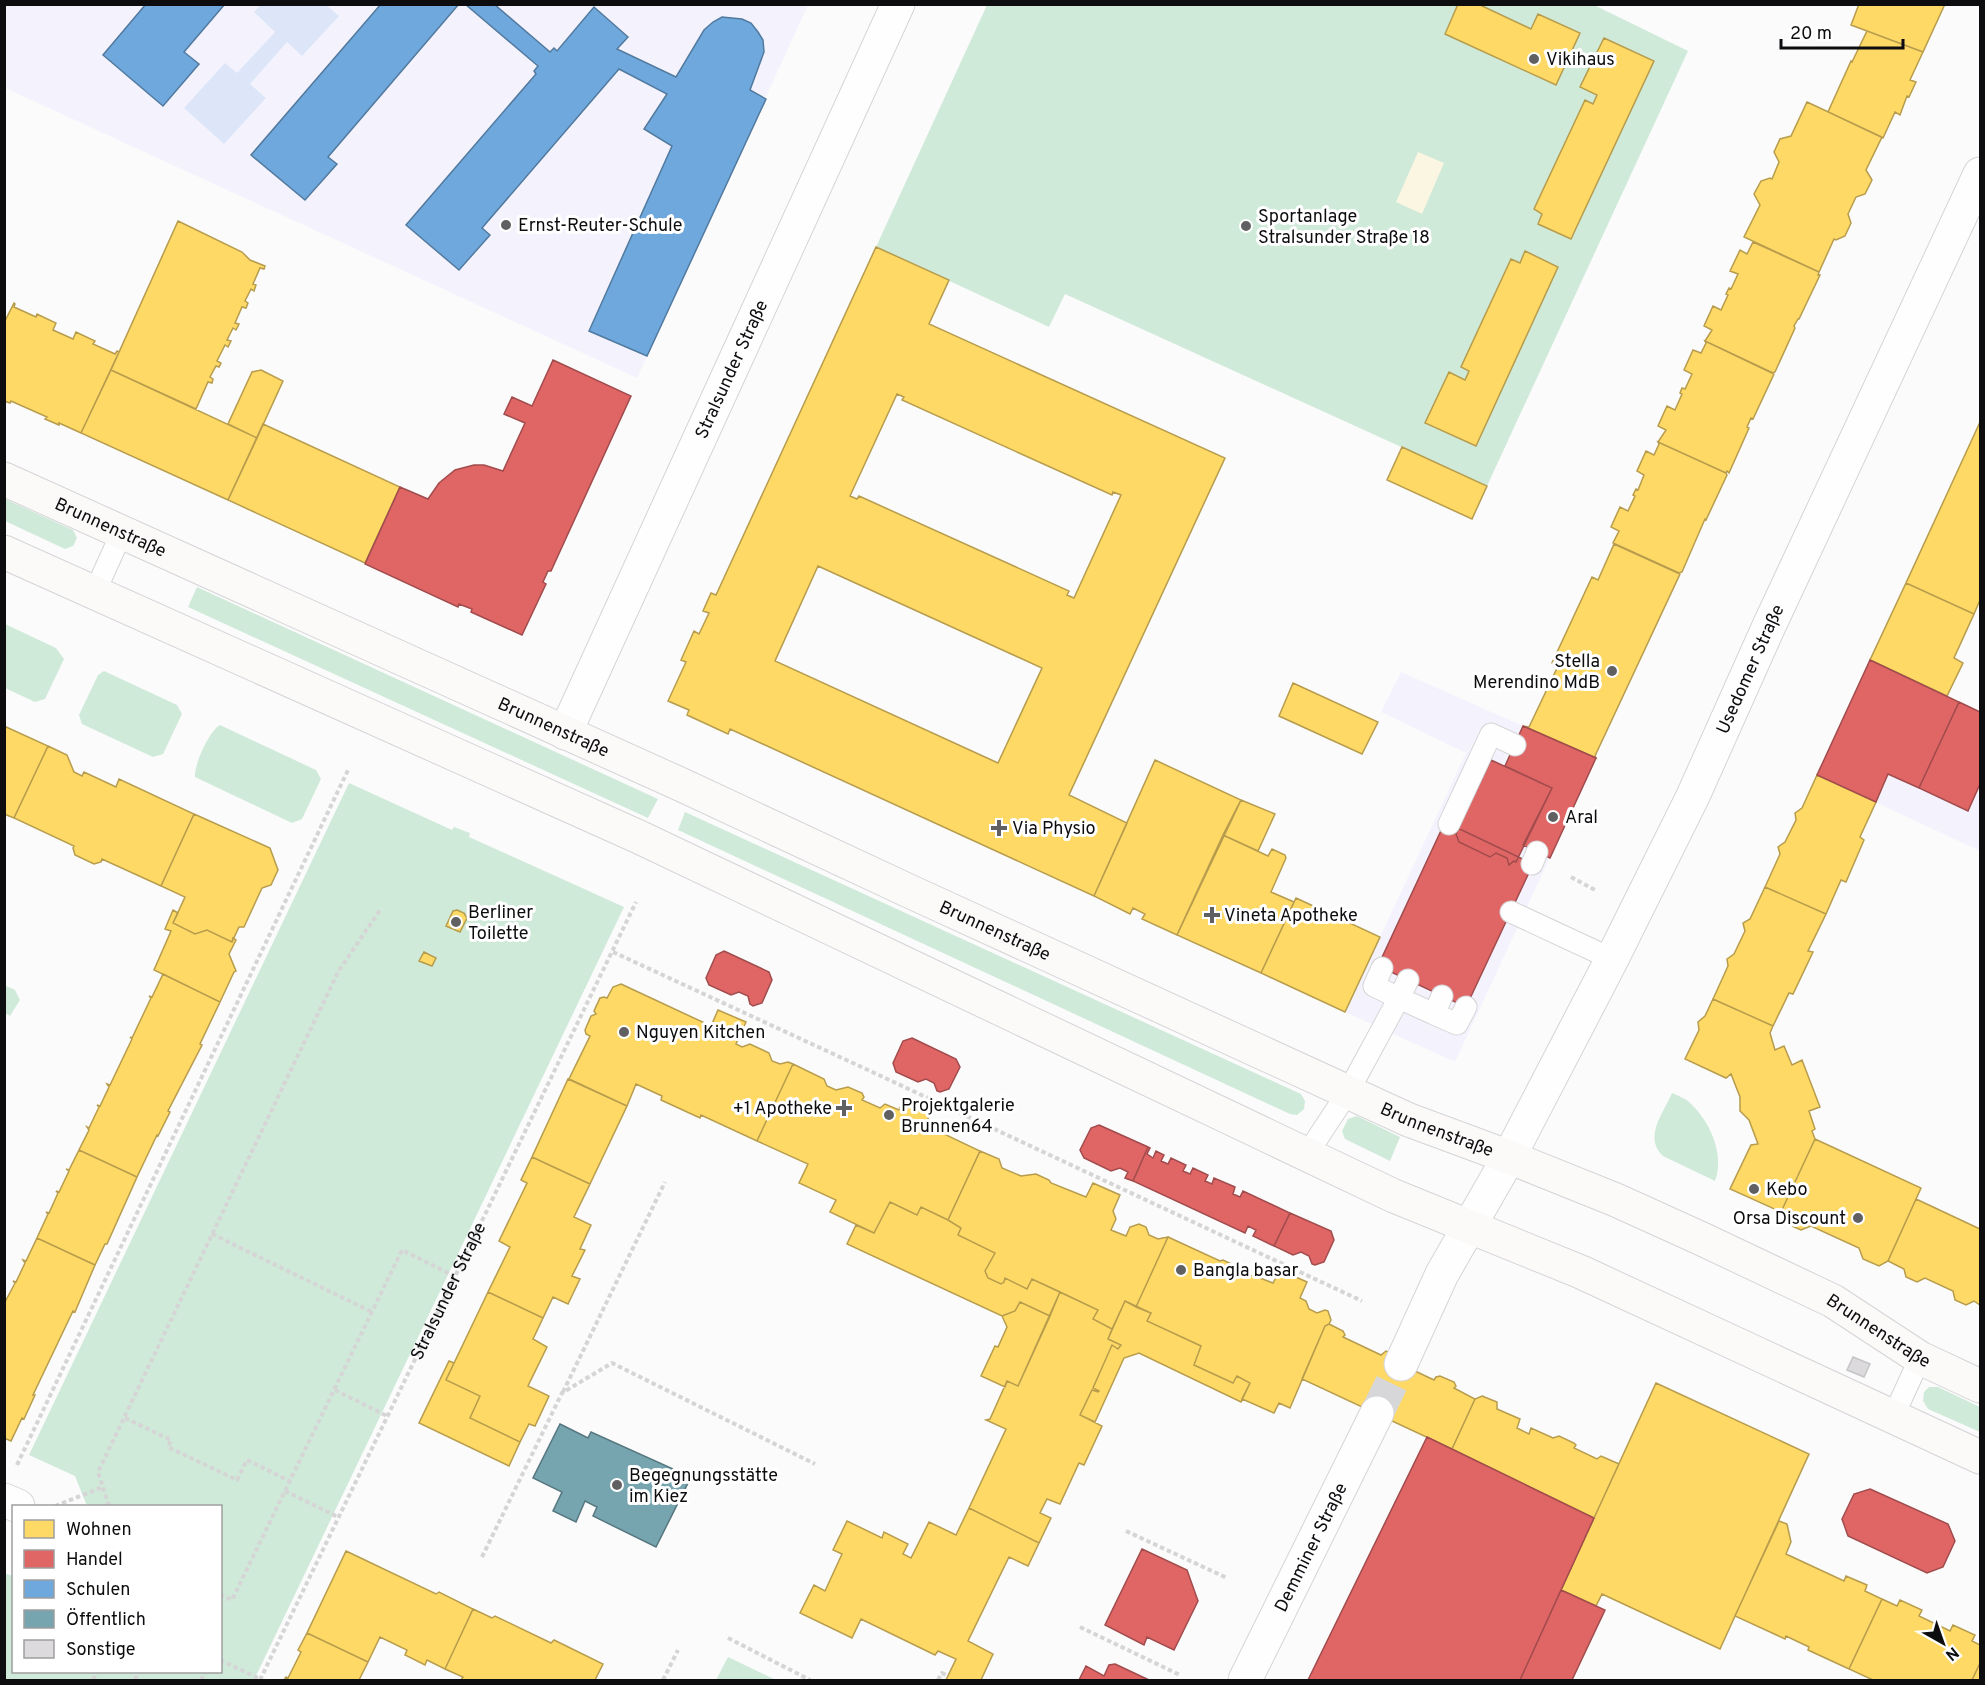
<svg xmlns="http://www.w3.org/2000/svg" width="1985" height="1685" viewBox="0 0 1985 1685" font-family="Overpass,sans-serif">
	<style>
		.built { fill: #f4f3fd }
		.green { fill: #d0eada }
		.sand { fill: #faf6e1 }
		.water { fill: #dce6f8 }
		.homes { fill: #ffd966; stroke: #b69c4c; stroke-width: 1.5; fill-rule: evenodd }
		.shops { fill: #e06666; stroke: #a14b4c; stroke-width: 1.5 }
		.schools { fill: #6fa8dc; stroke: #527a9f; stroke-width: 1.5 }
		.public { fill: #76a5af; stroke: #56777f; stroke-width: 1.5 }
		.building { fill: #dcdadc; stroke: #c5c4c6; stroke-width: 1.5 }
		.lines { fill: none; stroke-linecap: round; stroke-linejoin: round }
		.minor-tunnel { stroke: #d7d7d9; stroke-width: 33; stroke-dasharray: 33 16; stroke-linecap: butt }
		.service-casing { stroke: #d5d5d7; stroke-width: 23 }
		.minor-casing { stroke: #d5d5d7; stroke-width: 35 }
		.secondary-casing { stroke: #d5d5d7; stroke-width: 35 }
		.path { stroke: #d5d5d5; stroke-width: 4; stroke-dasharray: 4.5 3; stroke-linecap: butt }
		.service { stroke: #fefeff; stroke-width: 21 }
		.minor { stroke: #fefeff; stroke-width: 33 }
		.secondary { stroke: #fbfaf9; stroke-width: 33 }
		.poi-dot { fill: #606063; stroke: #fff; stroke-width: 2 }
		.labels { text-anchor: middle; stroke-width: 6; stroke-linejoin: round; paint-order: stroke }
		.poi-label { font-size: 18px; fill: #0d0d10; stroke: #fff; text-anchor: start }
		.street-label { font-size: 18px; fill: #0d0d10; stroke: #fff }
	</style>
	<rect width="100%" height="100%" fill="#fbfbfc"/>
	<path class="built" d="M5,5H808L637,378L5,88Z
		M1870,660L1980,712V851L1817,775Z
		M1401,672L1596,758L1455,1062L1345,1012L1466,753L1381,712Z"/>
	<path class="green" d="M987,5H1594L1688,51L1487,486L1065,294L1049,327L876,247Z
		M5,499L73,530L77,538L73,546L65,549L5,521Z
		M197,587L658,799L648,818L188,607Z
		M5,624L56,648L64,659L45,699L35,702L5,688Z
		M104,671L177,705L182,714L163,754L153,757L82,724L79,715L98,675Z
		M220,725L316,770L321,779L302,819L292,823L195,777C194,765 209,731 220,725Z
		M349,783L452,830L454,827L470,833L469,837L624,907L254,1680H5L4,1573L13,1576L14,1672H220V1506H87L75,1476L29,1455Z
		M685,812L1301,1094L1305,1101L1304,1109L1297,1115L1290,1114L678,830Z
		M4,985L15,990L20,1000L10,1016L5,1013Z
		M1672,1093C1678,1096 1685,1098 1689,1102C1710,1121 1725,1154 1715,1181L1663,1156C1643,1137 1663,1114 1672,1093Z
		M1357,1116L1400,1137L1390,1161L1345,1139L1342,1131L1348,1119Z
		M1929,1387H1938L1980,1407V1432L1928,1409L1923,1401L1924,1392Z
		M728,1657L776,1680H716Z"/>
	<path class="sand" d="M1418,152L1444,163L1422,214L1396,202Z"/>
	<path class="water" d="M261,4L326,5L339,16L302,56L287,42L250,84L266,98L224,144L184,108L225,63L237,73L275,32L254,12Z"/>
	<path class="homes" d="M1458,4H1478L1531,29L1538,14L1580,33L1556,85L1445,34Z
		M1859,4H1945L1923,52L1851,25Z
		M1867,31L1923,52L1910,80L1916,82L1909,97L1907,96L1900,115L1895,112L1883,138L1828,112L1851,61L1852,62Z
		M1604,38L1654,61L1571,239L1538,224L1542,214L1534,209L1585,100L1593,104L1597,95L1580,87Z
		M1807,102L1882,137L1866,170L1872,180L1865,194L1856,197L1848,214L1851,223L1845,236L1836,240L1834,239L1819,272L1744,237L1760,205L1754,194L1761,181L1770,178L1772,179L1779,162L1774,152L1780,139L1791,136Z
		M178,221L242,252L250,260L265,266L264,269L260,268L253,284L256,285L254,291L251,289L245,301L248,303L246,308L242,307L235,323L239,324L236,330L233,328L227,340L231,341L228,347L225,345L217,361L221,363L219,367L216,366L210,377L213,379L212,383L208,382L196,409L111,370Z
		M1753,242L1819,272L1818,275H1820L1799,319H1798L1794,326L1795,328L1775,372L1773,373L1705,341L1712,330L1704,326L1713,306L1721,310L1728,295L1726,294L1729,288L1731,289L1738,274L1730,271L1740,250L1747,254Z
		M876,247L949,280L929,324L1225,458L1069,795L1127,823L1094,896L730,729L728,734L687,715L689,710L668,701L686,662L681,660L694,631L699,634L709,613L703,611L711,593L716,595ZM897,394L904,397L902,400L1112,495L1113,492L1121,495L1074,598L1067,595L1069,591L859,496L857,499L850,496ZM818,566L1042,668L998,763L775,661Z
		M1525,251L1558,267L1476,446L1425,423L1449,372L1465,380L1469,371L1461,367L1511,259L1520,263Z
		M14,303L15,304L14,307L36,317L37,314L56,323L53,330L73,339L76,332L95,341L93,344L115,354L117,351L119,352L81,433L59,423V425L45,419L47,417L11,401L10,403L4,401V323Z
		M1705,341L1774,374L1753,419L1751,418L1747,427L1749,428L1729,473L1727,471L1726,473L1658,442L1666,430L1658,426L1667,406L1675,410L1682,394L1680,393L1682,388L1685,389L1692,374L1684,370L1693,350L1701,353L1706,343Z
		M111,370L257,438L228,500L81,433Z
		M261,370L283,381L257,438L228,424L252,372Z
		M1980,422V600L1974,614L1906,583Z
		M263,424L400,487L365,563L228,500Z
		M1658,442L1726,473L1727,475L1706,520L1705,519L1682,572L1679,573L1613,543L1619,531L1611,527L1620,507L1628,511L1635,496L1633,495L1636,489L1638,490L1644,475L1637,471L1646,451L1654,455L1659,444Z
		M1402,447L1487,486L1472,519L1387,480Z
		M1614,544L1680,574L1595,756L1596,758L1523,726L1529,727L1558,666L1552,663L1592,577L1598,580Z
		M1906,583L1974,614L1954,658L1963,663L1947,696L1870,660Z
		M1293,683L1378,722L1362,754L1279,716Z
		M4,726L48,746L14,818L4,814Z
		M48,746L67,755L74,772L82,776L84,772L116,787L119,779L194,814L161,886L102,859L101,862L94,864L75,855L73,848L74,846L14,818Z
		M1155,760L1241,800L1177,935L1142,919L1145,914L1133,908L1130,914L1094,896Z
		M1817,775L1876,802L1860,837L1864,840L1846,882L1841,880L1826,914L1765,887L1780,854L1778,847L1785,842L1796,820L1795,813L1802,808Z
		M1241,800L1275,814L1258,851L1223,835Z
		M194,814L270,848L278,870L271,885L262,888L244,927H239L232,942L207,930L195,934L173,923L185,897L161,886Z
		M1223,835L1268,856L1272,849L1285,855L1286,858L1271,892L1294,902L1261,973L1177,935Z
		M1765,887L1826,914L1808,951L1813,952L1793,994L1789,993L1773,1026L1713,999L1728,966L1727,959L1734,954L1745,931L1743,923L1750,919Z
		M1296,898L1380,937L1345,1012L1261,973Z
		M173,910L178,913L173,923L195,934L207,930L232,942L233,938L236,940L229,954L236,971L234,972L220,1002L154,970L171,931L165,929Z
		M457,910L464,913L467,918L460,932L446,926L453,911Z
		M424,952L436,958L432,966L419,961Z
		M163,974L220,1002L200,1044L202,1045L168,1111L170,1112L158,1136L157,1135L137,1177L79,1150L89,1130L87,1127L89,1128L99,1107L97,1105L100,1106L109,1087L107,1084L110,1085L132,1039L130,1037L132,1038L151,998L149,996L152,997Z
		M621,984L711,1026L718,1010L746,1022L736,1044L742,1047L750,1044L769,1053L772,1061L780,1064L788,1062L793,1064L757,1141L701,1115L700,1118L661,1100L662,1096L636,1084L627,1106L569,1079L590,1036L586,1034L585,1030L591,1016L596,1014L594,1011L600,998L604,997L607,998L613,987Z
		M1713,999L1773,1026L1770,1033L1775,1050L1784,1046L1792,1065L1802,1060L1820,1107L1809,1111L1815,1129L1812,1131L1815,1139L1781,1212L1730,1189L1751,1145L1758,1144L1749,1120L1740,1111V1097L1731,1074L1726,1078L1685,1059L1699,1030L1698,1022L1705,1016Z
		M793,1064L824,1079L827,1086L836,1090L848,1087L862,1093L864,1097L862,1100L880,1108L885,1104L899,1110L905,1096L933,1108L925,1125L980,1151L948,1220L921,1207L917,1215L890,1202L874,1233L830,1212L836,1200L799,1183L808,1164L757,1141Z
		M568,1079L627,1106L590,1184L532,1157Z
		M1815,1139L1921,1188L1888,1261L1879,1266L1863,1259L1859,1248L1811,1226L1801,1230L1787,1224L1783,1214L1781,1212Z
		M79,1150L137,1177L107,1244H105L95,1265L37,1238L48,1214L46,1212L49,1213L58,1193L56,1191L59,1192L69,1171L66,1169L69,1170Z
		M980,1151L999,1159L1002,1168L1021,1176L1036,1174L1049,1180L1051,1183L1086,1197L1093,1183L1120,1195L1113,1211L1116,1219L1111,1230L1126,1236L1130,1227L1139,1224L1146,1227L1149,1235L1158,1239L1168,1237L1136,1307L1125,1301L1112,1329L1093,1319L1098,1310L1032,1279L1027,1289L1005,1278L1004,1282L1001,1284L988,1278L985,1271L995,1253L958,1235L961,1228L948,1220Z
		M532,1157L590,1184L574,1217L591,1225L580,1249L585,1250L572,1276L580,1279L568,1304L553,1297L543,1318L488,1292L510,1247L499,1241L527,1183L521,1180Z
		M1916,1199L1980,1229V1305L1974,1301L1966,1305L1955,1300L1953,1291L1925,1278L1917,1282L1906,1277L1904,1269L1888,1261Z
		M890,1202L917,1215L921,1207L948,1220L961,1228L958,1235L995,1253L985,1271L988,1278L1001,1284L1004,1282L1005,1278L1027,1289L1032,1279L1060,1292L1050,1316L1020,1302L1015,1311L1002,1316L847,1244L856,1225L874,1233Z
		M1168,1237L1220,1261L1223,1260L1236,1266L1238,1270L1257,1278H1260L1273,1283L1280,1270L1307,1282L1300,1298L1306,1301L1309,1309L1317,1313L1325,1310L1328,1311L1331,1320L1329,1324L1325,1326L1290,1408L1279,1403L1274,1413L1242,1399L1250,1383L1237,1376L1233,1383L1194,1365L1201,1346L1147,1321L1151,1313L1136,1307Z
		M37,1238L95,1265L75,1312L73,1311L33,1395H35L24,1419L22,1418L11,1441L4,1438V1304L15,1283L13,1281L16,1282L25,1263L23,1260L26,1261Z
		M488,1292L543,1318L533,1339L547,1347L528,1386L549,1396L535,1426L529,1424L520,1442L470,1418L480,1396L446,1380Z
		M1060,1292L1098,1310L1093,1319L1112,1329L1108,1339L1121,1345L1118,1349L1112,1345L1093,1388L1099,1391L1098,1392L1092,1390L1080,1415L1102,1426L1084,1465L1079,1463L1060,1504L1047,1499L1040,1513L1051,1518L1039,1543L969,1508L1006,1429L986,1420L990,1419L1007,1381L1018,1386Z
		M1125,1301L1151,1313L1147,1321L1201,1346L1194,1365L1233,1383L1237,1376L1250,1383L1241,1402L1139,1353L1124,1358L1095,1422L1080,1415L1092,1390L1098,1392L1099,1391L1093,1388L1112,1345L1118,1349L1121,1345L1108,1339Z
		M1020,1302L1050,1316L1018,1386L1007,1381L1005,1387L981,1376L995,1346L998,1347L1007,1327L1002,1316L1015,1311Z
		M1329,1324L1343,1331L1345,1335L1343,1337L1381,1355L1386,1351L1400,1357V1364L1434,1380L1436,1377L1440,1376L1454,1382L1456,1386L1454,1388L1475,1399L1452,1449L1302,1379L1325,1326Z
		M449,1361L454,1363L446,1380L480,1396L470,1418L520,1442L509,1466L419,1423Z
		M1656,1383L1809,1454L1720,1649L1602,1594L1596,1606L1561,1590Z
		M1482,1396L1497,1402V1409L1520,1419L1517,1428L1529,1434L1531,1428L1553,1438L1559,1436L1574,1443L1576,1445L1574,1448L1597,1459L1601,1456L1619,1464L1594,1518L1452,1449L1475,1399Z
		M969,1508L1039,1543L1028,1566L1009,1557L968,1641L993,1654L981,1680H946L956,1659L938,1651L935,1655L861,1619L852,1638L800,1613L814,1585L825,1591L842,1554L833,1550L847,1521L882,1538L884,1532L908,1544L903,1554L911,1558L929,1522L956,1535Z
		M1779,1521L1787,1524L1791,1542L1786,1554L1844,1581L1846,1576L1867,1585L1865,1591L1882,1599L1849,1669L1808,1650L1809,1647L1786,1636L1785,1639L1735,1616Z
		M346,1551L436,1594L439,1592L473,1609L445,1669L427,1660L425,1665L405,1655L407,1650L380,1637L368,1662L307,1633Z
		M1882,1599L1897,1606L1900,1600L1922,1610L1919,1616L1950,1631L1953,1625L1975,1635L1972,1641L1980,1645V1663L1972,1680H1873L1849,1669Z
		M473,1609L492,1618L495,1616L551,1643L554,1640L603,1664L595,1680H461L463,1677L445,1669Z
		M307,1633L368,1662L359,1680H284L286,1677L288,1678L301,1652L298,1650Z
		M1980,1663V1680H1972Z"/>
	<path class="shops" d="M553,360L631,396L551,571H548L543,582L546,584L522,635L471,612L472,609L459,604L458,607L365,564L400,487L428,499L439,483L455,470L474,465H484L503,471L525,423L504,414L512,397L532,406Z
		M1870,660L1959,702L1919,788L1888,774L1876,802L1817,775Z
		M1959,702L1980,712V784L1968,811L1919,788Z
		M1523,726L1596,758L1550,858L1523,845L1552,788L1505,766Z
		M1491,760L1552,788L1516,862L1514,861L1509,865L1507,858L1496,853L1490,857L1459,842L1456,834Z
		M1445,822L1533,864L1466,1007L1378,966Z
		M724,951L769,972L772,980L762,1003L753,1006L750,1004L748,996L739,992L731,995L709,985L706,978L716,955Z
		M912,1038L956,1059L960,1067L949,1089L940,1092L937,1091L934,1083L926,1079L918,1082L896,1072L893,1063L903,1041Z
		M1099,1125L1148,1147L1133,1181L1125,1178L1128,1172L1120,1168L1111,1171L1084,1158L1080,1150L1091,1128Z
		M1148,1147L1150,1148L1147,1154L1153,1158L1156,1151L1164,1155L1161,1161L1168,1164L1171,1158L1186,1165L1183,1171L1190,1174L1193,1168L1208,1175L1205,1181L1212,1184L1214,1178L1235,1187L1233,1194L1240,1197L1243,1191L1290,1213L1274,1246L1253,1236L1256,1230L1248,1226L1245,1233L1133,1181Z
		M1290,1213L1331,1231L1334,1240L1324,1262L1315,1265L1312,1264L1309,1256L1301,1252L1293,1255L1274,1246Z
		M1427,1437L1594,1518L1520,1680H1308Z
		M1870,1489L1948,1524L1955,1541L1943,1567L1927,1573L1848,1536L1842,1519L1854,1494Z
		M1142,1549L1187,1570L1198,1601L1174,1650L1147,1637L1144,1645L1105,1625Z
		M1561,1590L1605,1610L1572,1680H1520Z
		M1115,1664L1149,1680H1079L1086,1666L1104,1676L1109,1665Z"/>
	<path class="schools" d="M146,4H225L184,52L199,64L163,106L103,55Z
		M381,4H459L328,157L337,164L305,200L251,155Z
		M465,4H494L550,52L554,48L557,51L594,7L628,37L617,49L676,77L704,30L713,22L722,17L742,19L751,23L758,32L763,40L764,52L750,90L766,99L647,356L589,331L672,146L644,129L667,94L619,69L482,228L490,235L459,270L406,225L536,74L534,71L538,66Z"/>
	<path class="public" d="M560,1424L588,1438L591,1432L691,1477L656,1547L593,1516L597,1507L585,1501L576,1522L553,1511L562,1492L533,1478Z"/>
	<path class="building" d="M1853,1357L1870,1364L1864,1377L1847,1370Z"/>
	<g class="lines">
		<path class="minor-tunnel" d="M1377,1413L1401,1364"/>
		<defs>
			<path id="service" d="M94,594L122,532
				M1449,824L1491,734L1515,745
				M1532,864L1537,852
				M1511,912L1612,959
				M1408,980L1399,998L1434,1014L1442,996
				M1434,1014L1457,1024L1466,1007
				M1307,1154L1348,1092L1399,998L1374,986L1382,968
				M1893,1417L1920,1358"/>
			<g id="minor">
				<path id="s2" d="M565,733L898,4"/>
				<path id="s3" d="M1401,1364L1442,1274L1509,1157L1612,959L1693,796L1769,626L1980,174"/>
				<path d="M4,1500L18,1506"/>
				<path id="s4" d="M1245,1680L1377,1413"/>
			</g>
			<g id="secondary">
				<path id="s5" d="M4,479L682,785L909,891L1409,1120L1509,1157L1616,1200L1702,1239L1833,1301L1920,1358L1980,1386"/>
				<path d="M4,552L639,837L1394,1196L1581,1272L1980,1457"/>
			</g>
		</defs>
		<use href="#service" class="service-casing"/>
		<use href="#minor" class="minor-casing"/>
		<use href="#secondary" class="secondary-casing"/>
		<g class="path">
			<path d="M1571,877L1595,890"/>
			<path d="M613,952L868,1070L1362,1301"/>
			<path d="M212,1234L372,1312"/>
			<path d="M335,1390L387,1416"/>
			<path d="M563,1392L665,1182"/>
			<path d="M125,1418L171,1440L168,1447L237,1480L247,1460L290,1481"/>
			<path d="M17,1465L348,770"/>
			<path d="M285,1491L338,1517"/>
			<path d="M55,1506L103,1487"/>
			<path d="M109,1506L98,1472L338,972L380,910"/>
			<path d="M1126,1531L1227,1578"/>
			<path d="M482,1557L562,1393L612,1363L815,1464"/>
			<path d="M220,1594L232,1600L402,1250L454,1276"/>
			<path d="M1080,1627L1180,1675"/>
			<path d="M728,1638L810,1680"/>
			<path d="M220,1660L260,1679"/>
			<path d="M93,1680L97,1672"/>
			<path d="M135,1680L139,1672"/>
			<path d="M201,1680L206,1672"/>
			<path id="s1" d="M260,1680L636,902"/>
			<path d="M663,1680L678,1650"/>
			<path d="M938,1680L942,1673L948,1676"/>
		</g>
		<use href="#service" class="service"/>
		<use href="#minor" class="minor"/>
		<use href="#secondary" class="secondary"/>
	</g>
	<g class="poi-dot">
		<circle cx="1534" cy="59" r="6"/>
		<circle cx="506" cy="225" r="6"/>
		<circle cx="1246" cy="226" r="6"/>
		<circle cx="1612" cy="671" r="6"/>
		<circle cx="1553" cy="817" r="6"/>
		<path d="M996 819h6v6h6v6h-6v6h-6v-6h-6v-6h6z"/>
		<path d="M1209 906h6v6h6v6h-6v6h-6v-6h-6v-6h6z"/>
		<circle cx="456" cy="922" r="6"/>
		<circle cx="624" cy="1032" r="6"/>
		<path d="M841 1099h6v6h6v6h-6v6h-6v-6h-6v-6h6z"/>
		<circle cx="889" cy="1115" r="6"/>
		<circle cx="1754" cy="1189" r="6"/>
		<circle cx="1858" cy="1218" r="6"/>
		<circle cx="1181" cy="1270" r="6"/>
		<circle cx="617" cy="1485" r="6"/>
	</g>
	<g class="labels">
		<g class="poi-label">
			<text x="1546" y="65">Vikihaus</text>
			<text x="1258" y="222">Sportanlage<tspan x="1258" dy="21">Stralsunder Straße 18</tspan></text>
			<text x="518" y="231">Ernst-Reuter-Schule</text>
			<text x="1600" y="667" text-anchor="end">Stella<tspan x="1600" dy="21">Merendino MdB</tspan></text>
			<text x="1565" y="823">Aral</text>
			<text x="1012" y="834">Via Physio</text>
			<text x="468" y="918">Berliner<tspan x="468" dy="21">Toilette</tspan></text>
			<text x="1224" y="921">Vineta Apotheke</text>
			<text x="636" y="1038">Nguyen Kitchen</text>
			<text x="901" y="1111">Projektgalerie<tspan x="901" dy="21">Brunnen64</tspan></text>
			<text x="832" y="1114" text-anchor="end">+1 Apotheke</text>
			<text x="1766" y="1195">Kebo</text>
			<text x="1846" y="1224" text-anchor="end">Orsa Discount</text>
			<text x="1193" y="1276">Bangla basar</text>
			<text x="629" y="1481">Begegnungsstätte<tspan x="629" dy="21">im Kiez</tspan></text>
		</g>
		<g class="street-label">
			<text dy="6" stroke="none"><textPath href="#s2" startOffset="400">Stralsunder Straße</textPath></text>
			<text dy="6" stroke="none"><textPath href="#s5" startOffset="117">Brunnenstraße</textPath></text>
			<text dy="6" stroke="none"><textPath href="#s3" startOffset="778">Usedomer Straße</textPath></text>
			<text dy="6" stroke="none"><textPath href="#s5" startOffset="603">Brunnenstraße</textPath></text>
			<text dy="6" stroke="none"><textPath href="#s5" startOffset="1089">Brunnenstraße</textPath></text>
			<text dy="6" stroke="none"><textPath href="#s5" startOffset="1574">Brunnenstraße</textPath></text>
			<text dy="6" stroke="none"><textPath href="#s1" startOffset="432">Stralsunder Straße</textPath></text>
			<text dy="6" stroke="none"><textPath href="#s5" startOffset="2060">Brunnenstraße</textPath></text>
			<text dy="6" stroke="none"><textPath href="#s4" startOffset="148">Demminer Straße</textPath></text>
		</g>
	</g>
	<rect width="1985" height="1685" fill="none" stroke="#0d0d10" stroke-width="12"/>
	<rect x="12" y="1505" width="210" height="168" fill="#ffffff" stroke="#9e9e9f" stroke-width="1.5"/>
	<rect x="24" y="1520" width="30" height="18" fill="#ffd966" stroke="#9e9e9f" stroke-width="1.5"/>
	<text x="66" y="1535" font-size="18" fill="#0d0d10">Wohnen</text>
	<rect x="24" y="1550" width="30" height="18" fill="#e06666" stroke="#9e9e9f" stroke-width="1.5"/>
	<text x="66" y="1565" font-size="18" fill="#0d0d10">Handel</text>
	<rect x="24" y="1580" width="30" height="18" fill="#6fa8dc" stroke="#9e9e9f" stroke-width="1.5"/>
	<text x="66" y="1595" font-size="18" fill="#0d0d10">Schulen</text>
	<rect x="24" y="1610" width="30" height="18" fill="#76a5af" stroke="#9e9e9f" stroke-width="1.5"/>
	<text x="66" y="1625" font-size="18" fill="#0d0d10">Öffentlich</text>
	<rect x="24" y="1640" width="30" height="18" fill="#dcdadc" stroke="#9e9e9f" stroke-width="1.5"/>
	<text x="66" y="1655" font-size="18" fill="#0d0d10">Sonstige</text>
	<g transform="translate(1943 1643) rotate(140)" stroke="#ffffff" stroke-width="4.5" paint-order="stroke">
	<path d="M0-4.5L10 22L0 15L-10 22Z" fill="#0d0d10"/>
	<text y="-9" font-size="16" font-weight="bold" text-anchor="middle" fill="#0d0d10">N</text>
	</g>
	<path d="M1781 39v9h122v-9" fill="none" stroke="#0d0d10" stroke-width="3"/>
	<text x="1790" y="39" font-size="18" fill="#0d0d10" stroke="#ffffff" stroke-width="4.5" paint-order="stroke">20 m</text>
</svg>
